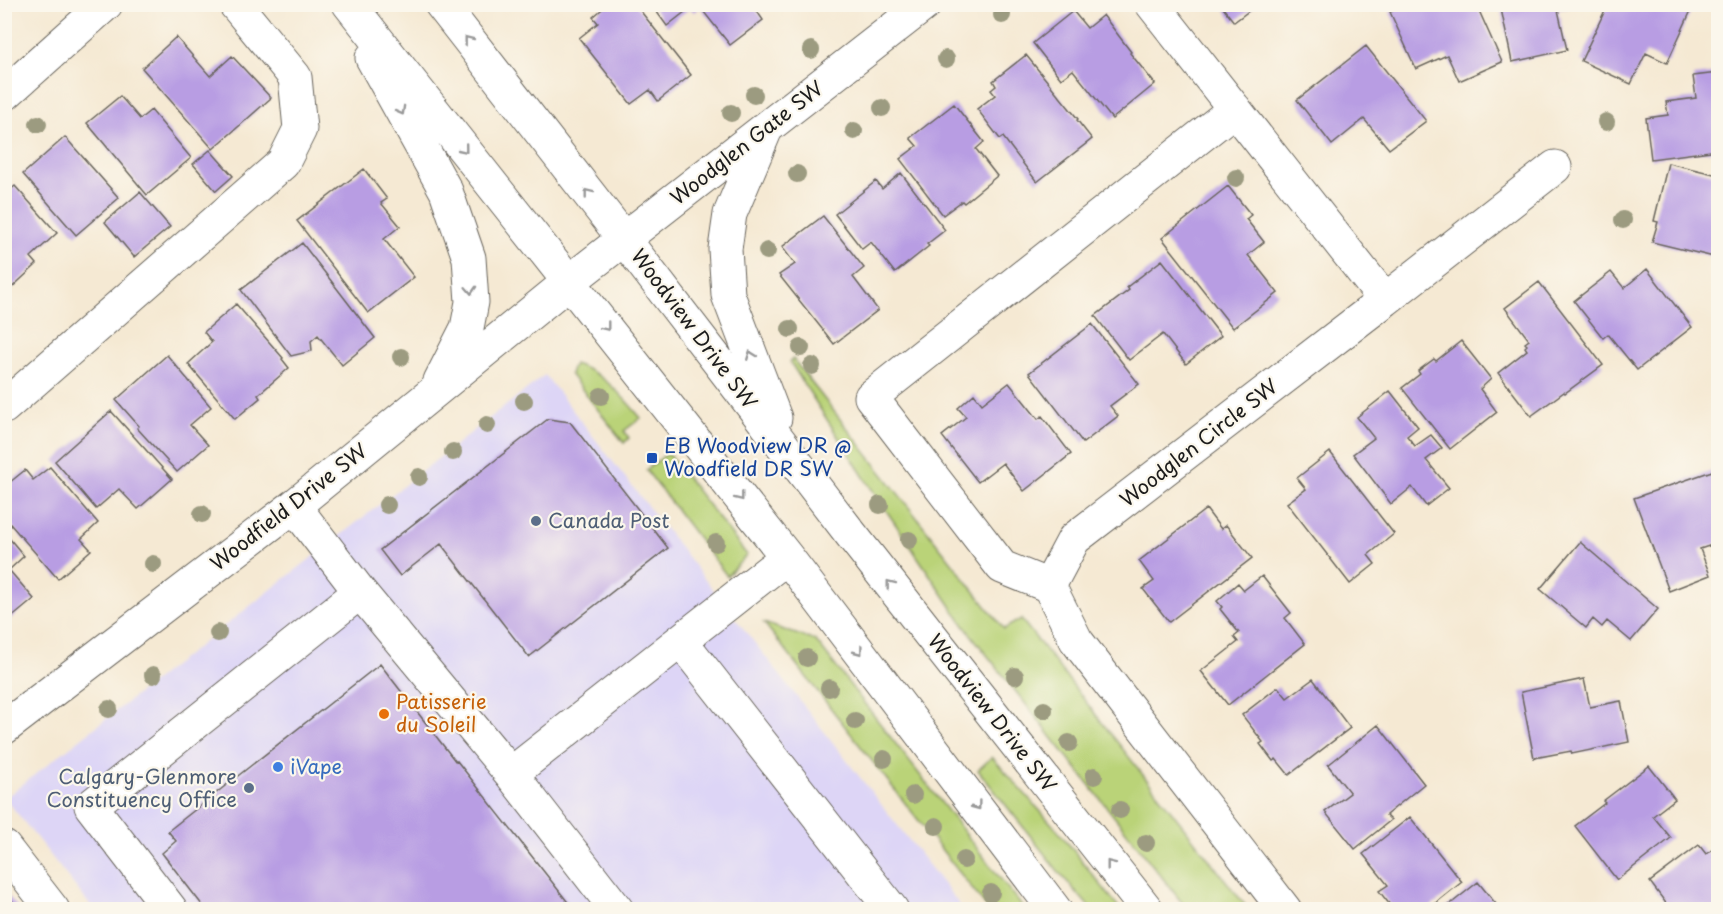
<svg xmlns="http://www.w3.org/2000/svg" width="1723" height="914" viewBox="0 0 1723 914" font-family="'Playpen Sans',sans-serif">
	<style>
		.built { fill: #ddd5f6 }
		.green { fill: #bad378; stroke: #6b784a; stroke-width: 1.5 }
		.building { fill: #b89de3 }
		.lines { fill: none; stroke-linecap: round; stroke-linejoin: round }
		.minor-casing { stroke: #68645c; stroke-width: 35 }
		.minor { stroke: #fff; stroke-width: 33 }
		.tree { fill: #9c9b80 }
		.oneway { stroke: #999 }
		.transit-dot { fill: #1a4fb4; stroke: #fbf7ec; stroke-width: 2 }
		.service-dot { fill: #5c6f8a; stroke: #fbf7ec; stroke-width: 2 }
		.food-dot { fill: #e8710a; stroke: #fbf7ec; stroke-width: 2 }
		.shop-dot { fill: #3f7fe0; stroke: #fbf7ec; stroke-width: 2 }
		.labels { text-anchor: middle; stroke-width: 4.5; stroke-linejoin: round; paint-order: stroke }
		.street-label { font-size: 20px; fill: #1c1c1c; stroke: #fbf7ec }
		.transit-label { font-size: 20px; fill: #164399; stroke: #fbf7ec; text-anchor: start }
		.service-label { font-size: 20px; fill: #4e5e75; stroke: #fbf7ec; text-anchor: start }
		.food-label { font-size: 20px; fill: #c56008; stroke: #fbf7ec; text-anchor: start }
		.shop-label { font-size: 20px; fill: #366cbe; stroke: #fbf7ec; text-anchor: start }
	</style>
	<rect width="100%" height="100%" fill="#fbf7ec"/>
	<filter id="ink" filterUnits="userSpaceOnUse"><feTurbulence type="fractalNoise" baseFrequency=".0167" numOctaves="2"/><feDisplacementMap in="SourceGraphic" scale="12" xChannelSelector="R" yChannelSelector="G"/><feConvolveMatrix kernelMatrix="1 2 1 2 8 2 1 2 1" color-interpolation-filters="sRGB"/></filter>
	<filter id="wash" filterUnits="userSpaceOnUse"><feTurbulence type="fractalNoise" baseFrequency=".008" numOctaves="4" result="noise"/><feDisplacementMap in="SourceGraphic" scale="24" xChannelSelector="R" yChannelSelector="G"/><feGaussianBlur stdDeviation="1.35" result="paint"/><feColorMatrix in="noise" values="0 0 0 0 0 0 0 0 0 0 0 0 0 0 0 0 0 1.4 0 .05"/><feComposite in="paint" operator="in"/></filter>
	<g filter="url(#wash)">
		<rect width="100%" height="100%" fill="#f5e9d3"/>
		<path class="built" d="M545,375L963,909H93L5,798Z"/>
		<path class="green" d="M793,359L1004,629L1021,619L1248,909H1187L965,627L869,485L790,362Z
			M574,364C603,372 622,396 641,418L624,431L629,438L624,443L570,374Z
			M668,453L747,555L727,576L646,470Z
			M764,623L816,641L1024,909H988Z
			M992,757L1059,832L1120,909H1091L1058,871L978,770Z"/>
		<g id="blocks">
			<path class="building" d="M608,4H635L691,75L658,101L650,90L631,104L579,38L598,23L593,17Z
				M651,4H752L763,20L730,45L700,7L694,12L690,8L667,26Z
				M1220,4H1258L1234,22Z
				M1408,4H1476L1502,62L1459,81L1447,55L1416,69L1390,12Z
				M1500,4H1577L1558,10L1567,50L1512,62Z
				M1608,4H1694L1667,63L1646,53L1631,84L1581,61Z
				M1073,11L1087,28L1103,15L1131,52L1130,53L1155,84L1112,119L1073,70L1061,79L1033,43Z
				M176,37L210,76L232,56L271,98L213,149L142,68Z
				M1366,46L1426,121L1389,149L1364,119L1332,145L1297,100Z
				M1026,55L1078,119L1077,120L1092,139L1037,182L1003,137L1000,139L977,109L995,95L991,90L996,86L993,81Z
				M1718,73V150L1651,159L1646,118L1668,115L1666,102L1696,98L1693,76Z
				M120,96L140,119L151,110L191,158L147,195L87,123Z
				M954,104L984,142L976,149L997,176L964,203L962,201L943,215L900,159L917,146L910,138Z
				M65,137L119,198L76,235L23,174Z
				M210,150L233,176L216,191L193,164Z
				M1668,163L1718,175V258L1652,242L1658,222L1654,221Z
				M364,169L387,199L381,203L400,226L384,239L414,277L368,313L297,221Z
				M901,173L945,230L927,244L929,246L895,273L871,242L862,249L835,214L876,181L882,189Z
				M15,186L57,233L31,257L37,264L35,266L6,293L4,291V195Z
				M1228,186L1251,215L1246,219L1264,242L1248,255L1278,293L1233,328L1162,238Z
				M140,192L170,227L134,257L105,222Z
				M823,216L864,268L853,277L878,310L834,344L779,275L795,264L782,247Z
				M302,243L375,338L342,365L318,335L311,341L312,351L291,356L241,290Z
				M1162,260L1221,336L1186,364L1163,334L1129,360L1095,316L1129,290L1127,287Z
				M1647,269L1692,327L1637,370L1608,334L1603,338L1574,301L1611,272L1624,288Z
				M1539,282L1603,365L1565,393L1564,392L1531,416L1498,373L1527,350L1525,347L1527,345L1525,343L1529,340L1505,308Z
				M236,304L283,358L282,359L289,368L258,395L260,398L235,419L188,364L212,342L204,332Z
				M1092,324L1139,384L1110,406L1118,416L1083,443L1029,373Z
				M1461,341L1491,379L1480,389L1497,412L1450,449L1402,388L1420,374L1418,371L1434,359L1436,361Z
				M167,355L211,407L190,425L208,445L177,472L137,428L139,426L116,400Z
				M1009,383L1038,419L1042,416L1071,454L1024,491L1003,463L978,482L942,436L966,417L958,408L974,394L982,404Z
				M1390,391L1418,427L1407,436L1415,446L1431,435L1442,448L1426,460L1449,488L1426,506L1412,487L1391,504L1353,454L1374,438L1357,417Z
				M111,411L172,479L138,509L119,489L96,509L55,461Z
				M548,419L570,422L668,548L529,657L441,544L400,576L380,550Z
				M1330,452L1394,534L1368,555L1375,564L1350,584L1287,503L1306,489L1297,478Z
				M50,467L98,523L81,539L91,550L58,579L4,517V487L25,470L33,480Z
				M1712,471L1718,488V493L1716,494L1718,501V543L1700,549L1710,575L1669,591L1634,498Z
				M1206,509L1221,529L1226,525L1252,558L1169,622L1143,589L1154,581L1139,561Z
				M4,532L24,556L9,570L34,599L4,624Z
				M1580,542L1658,609L1631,641L1607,621L1602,627L1593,619L1586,628L1540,589Z
				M1262,576L1291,613L1285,618L1305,644L1228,705L1201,671L1238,642L1234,637L1239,633L1220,609L1222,607L1217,601L1238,583L1244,590Z
				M380,664L456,762L457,761L574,910H206L162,853L176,841L168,831Z
				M1313,679L1350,728L1289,775L1276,759L1273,761L1260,744L1263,742L1242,715L1278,687L1287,698Z
				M1584,679L1590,707L1621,701L1629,742L1572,754L1571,751L1534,758L1521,692Z
				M1378,725L1424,784L1386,815L1391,820L1355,849L1325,812L1350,793L1328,765Z
				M1649,766L1675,799L1653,816L1671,838L1617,880L1575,826L1605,803L1603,801Z
				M1410,817L1462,882L1427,910H1394L1379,891L1388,885L1363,854Z
				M1699,845L1706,854L1716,847L1718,851V908L1717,910H1671L1650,882Z
				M1478,882L1500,909L1505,906L1508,910H1443Z
				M4,891L18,908L16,910H4Z"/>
		</g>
	</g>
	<g filter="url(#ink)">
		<use href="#blocks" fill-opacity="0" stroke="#68645c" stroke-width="1.5"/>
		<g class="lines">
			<defs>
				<path id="minor" d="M349,4L787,557L1055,910
					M441,4L624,239L850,533L1147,910
					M1152,4L1385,300L1074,539L1049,586L1076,640L1285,910
					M372,58L446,191L469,258L472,302L467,328L440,381
					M4,95L106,4
					M766,129L730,214L725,249L728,295L775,418
					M1385,300L1555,167
					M4,407L283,163L300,129L295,77L235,4
					M294,506L360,592L511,774L617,910
					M1049,586L1002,567L871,397L1235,109
					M681,641L892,910
					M4,728L294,506L570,281L925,4
					M511,774L787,557
					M4,847L53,910
					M171,910L91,806L360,592"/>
			</defs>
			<use href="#minor" class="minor-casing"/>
			<use href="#minor" class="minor"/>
		</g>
		<g class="tree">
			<circle cx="1002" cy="15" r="9"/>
			<circle cx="811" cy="50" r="9"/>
			<circle cx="946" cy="59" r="9"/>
			<circle cx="754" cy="95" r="9"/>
			<circle cx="882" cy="108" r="9"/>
			<circle cx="731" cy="113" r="9"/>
			<circle cx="1606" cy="122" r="9"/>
			<circle cx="38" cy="124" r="9"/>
			<circle cx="854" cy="131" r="9"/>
			<circle cx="797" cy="174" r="9"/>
			<circle cx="1236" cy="178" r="9"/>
			<circle cx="1623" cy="220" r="9"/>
			<circle cx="767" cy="251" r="9"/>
			<circle cx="790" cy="329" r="9"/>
			<circle cx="801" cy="348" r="9"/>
			<circle cx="401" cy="357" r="9"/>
			<circle cx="812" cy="366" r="9"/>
			<circle cx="601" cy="396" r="9"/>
			<circle cx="524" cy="401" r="9"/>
			<circle cx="487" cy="425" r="9"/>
			<circle cx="453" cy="452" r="9"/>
			<circle cx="419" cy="477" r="9"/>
			<circle cx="387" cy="505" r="9"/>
			<circle cx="880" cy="505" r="9"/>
			<circle cx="202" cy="514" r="9"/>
			<circle cx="909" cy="540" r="9"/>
			<circle cx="716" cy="543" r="9"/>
			<circle cx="153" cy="564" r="9"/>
			<circle cx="218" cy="633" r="9"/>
			<circle cx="807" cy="658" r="9"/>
			<circle cx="153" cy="675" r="9"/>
			<circle cx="1015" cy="676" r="9"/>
			<circle cx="829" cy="688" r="9"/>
			<circle cx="109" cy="709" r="9"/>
			<circle cx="1044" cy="710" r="9"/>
			<circle cx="855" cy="721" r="9"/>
			<circle cx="1069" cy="743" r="9"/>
			<circle cx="884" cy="759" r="9"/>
			<circle cx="1094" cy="776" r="9"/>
			<circle cx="913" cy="795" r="9"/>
			<circle cx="1120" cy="810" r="9"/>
			<circle cx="936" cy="826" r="9"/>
			<circle cx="1146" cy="843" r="9"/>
			<circle cx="964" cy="860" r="9"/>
			<circle cx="991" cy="893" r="9"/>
		</g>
		<defs><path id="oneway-chevron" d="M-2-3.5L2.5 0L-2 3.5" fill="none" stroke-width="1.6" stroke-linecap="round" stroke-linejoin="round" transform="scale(1.5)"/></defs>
		<g class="oneway">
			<use href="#oneway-chevron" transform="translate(468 40) rotate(-128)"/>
			<use href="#oneway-chevron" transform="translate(401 111) rotate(61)"/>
			<use href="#oneway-chevron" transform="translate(464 149) rotate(51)"/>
			<use href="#oneway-chevron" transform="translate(588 193) rotate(-128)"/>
			<use href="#oneway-chevron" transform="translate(471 290) rotate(87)"/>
			<use href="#oneway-chevron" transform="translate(606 327) rotate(52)"/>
			<use href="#oneway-chevron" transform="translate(751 355) rotate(-111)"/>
			<use href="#oneway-chevron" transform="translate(740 497) rotate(52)"/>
			<use href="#oneway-chevron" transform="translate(890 584) rotate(-128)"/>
			<use href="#oneway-chevron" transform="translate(859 651) rotate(53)"/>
			<use href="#oneway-chevron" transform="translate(977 806) rotate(53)"/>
			<use href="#oneway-chevron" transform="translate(1110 864) rotate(-128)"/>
		</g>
	</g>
	<rect class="transit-dot" x="646" y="452" width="12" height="12" rx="3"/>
	<g class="service-dot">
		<circle cx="536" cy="521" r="6"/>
		<circle cx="249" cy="788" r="6"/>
	</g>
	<circle class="food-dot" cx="384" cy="714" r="6"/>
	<circle class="shop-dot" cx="278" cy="767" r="6"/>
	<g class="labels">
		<g class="street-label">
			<text transform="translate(747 143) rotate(-38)" y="7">Woodglen Gate SW</text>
			<text transform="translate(694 329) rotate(53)" y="7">Woodview Drive SW</text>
			<text transform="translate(1199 443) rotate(-38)" y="7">Woodglen Circle SW</text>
			<text transform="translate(289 507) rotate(-38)" y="7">Woodfield Drive SW</text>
			<text transform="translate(992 713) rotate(52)" y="7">Woodview Drive SW</text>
		</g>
		<g class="transit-label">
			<text x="664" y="453">EB Woodview DR @<tspan x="664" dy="23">Woodfield DR SW</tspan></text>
		</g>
		<g class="service-label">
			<text x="548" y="528">Canada Post</text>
			<text x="237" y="784" text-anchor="end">Calgary-Glenmore<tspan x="237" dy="23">Constituency Office</tspan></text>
		</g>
		<g class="food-label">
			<text x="396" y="709">Patisserie<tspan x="396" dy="23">du Soleil</tspan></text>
		</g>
		<g class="shop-label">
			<text x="290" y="774">iVape</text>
		</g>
	</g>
	<rect width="1723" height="914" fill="none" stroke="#fbf7ec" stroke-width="24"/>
</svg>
